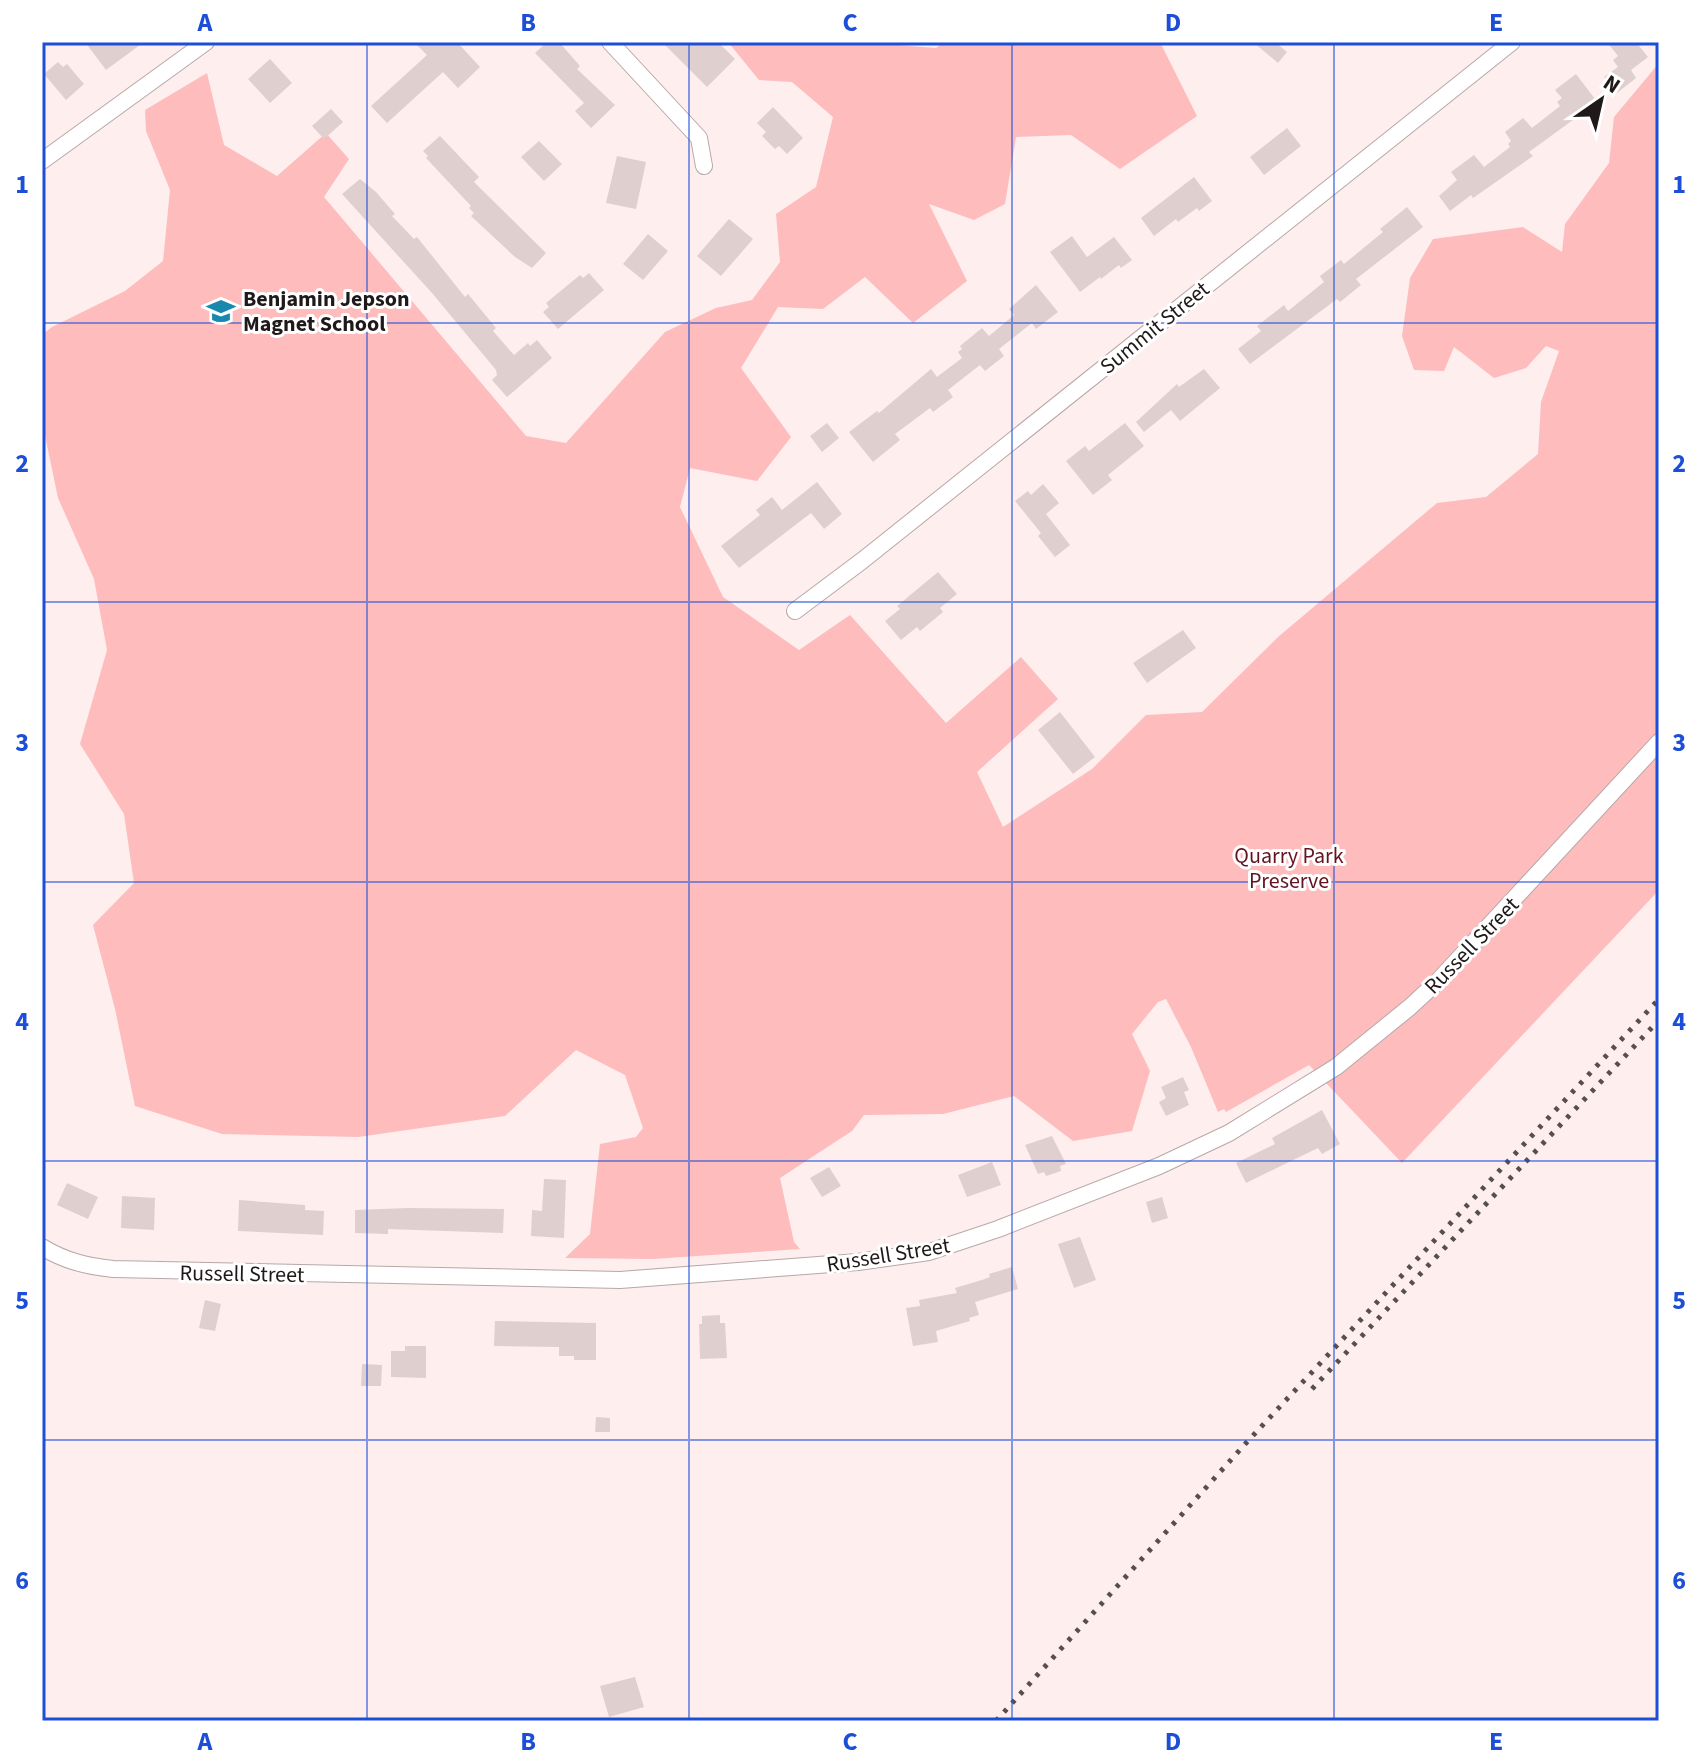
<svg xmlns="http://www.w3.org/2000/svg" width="1701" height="1763" viewBox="0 0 1701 1763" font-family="'Source Sans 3',sans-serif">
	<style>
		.green { fill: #febcbd }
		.building { fill: #dfcfcf }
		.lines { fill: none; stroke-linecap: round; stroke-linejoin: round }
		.street-casing { stroke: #b7a8a8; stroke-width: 18 }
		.street { stroke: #fff; stroke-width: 16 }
		.rail { stroke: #574f4f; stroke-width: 5; stroke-dasharray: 4 8; stroke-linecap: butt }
		.grid { fill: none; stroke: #1d4ed8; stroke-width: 2; stroke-opacity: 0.55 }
		.labels { text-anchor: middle; stroke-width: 6; stroke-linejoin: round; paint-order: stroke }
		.poi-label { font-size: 22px; font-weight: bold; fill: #1f1919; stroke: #fff; text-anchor: start }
		.street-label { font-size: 22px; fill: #1f1919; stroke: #fff }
		.park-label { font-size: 22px; fill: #631420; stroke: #fff }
		.neatline { fill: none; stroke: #1d4ed8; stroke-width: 3 }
		.grid-label { font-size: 26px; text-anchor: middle; font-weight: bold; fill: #1d4ed8 }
	</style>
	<rect width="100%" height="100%" fill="#feeeee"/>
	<path class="green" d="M728,42H857L936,48L944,42H1160L1197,116L1120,169L1071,135L1016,137L1005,204L974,220L929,204L967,281L913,323L865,277L823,309L778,307L741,368L791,437L757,481L690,468L680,507L723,597L799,650L850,615L946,723L1021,657L1058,699L977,772L1003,827L1092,769L1146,715L1202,712L1278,637L1437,503L1486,497L1538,454L1541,402L1559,351L1546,346L1526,368L1494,378L1454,347L1444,371L1414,370L1402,336L1410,278L1433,239L1523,227L1562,252L1565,224L1609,163L1614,117L1659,63V890L1402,1163L1309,1065L1226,1112L1224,1109L1218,1112L1191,1047L1166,999L1158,1002L1132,1034L1150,1071L1132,1131L1073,1141L1014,1096L943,1114L864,1115L852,1131L780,1178L794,1242L800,1249L653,1259L565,1258L590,1234L600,1144L636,1137L643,1128L625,1075L576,1050L505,1116L358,1137L222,1134L135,1106L115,1009L93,925L134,883L124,814L80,744L107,650L94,579L58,498L42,421V335L52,327L125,291L163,261L170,190L146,131L145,110L207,73L224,145L277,176L326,133L349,159L324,197L526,436L566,443L665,332L716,308L752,300L780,262L776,214L816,187L833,117L792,82L759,80Z"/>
	<path class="building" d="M85,42H144L106,70Z
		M414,42H457L480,67L458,88L443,72L387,123L371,106L427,55Z
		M547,42H559L580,66L577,69L615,105L591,128L575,111L584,103L535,53Z
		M662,42H718L735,59L707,87Z
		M1253,42H1275L1287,52L1278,63Z
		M1607,42H1636L1648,57L1631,70L1636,78L1617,93L1604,77L1618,67L1613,60L1618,56Z
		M270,59L292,83L270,103L248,79Z
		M58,62L63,67L67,64L84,84L66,100L44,74Z
		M1576,74L1595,99L1574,114L1577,117L1529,152L1533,156L1473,198L1471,195L1450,211L1439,196L1457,180L1451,172L1474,155L1484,167L1510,147L1508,144L1511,141L1505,132L1523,118L1532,128L1560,106L1557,102L1562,98L1555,90Z
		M773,107L803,138L787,154L779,146L775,149L762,136L766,132L757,123Z
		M331,109L343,122L324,139L312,126Z
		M1287,128L1301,146L1264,175L1250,157Z
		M440,136L479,177L474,182L546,253L532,268L515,257L471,216L474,213L469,208L471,206L426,158L428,156L423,151Z
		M539,141L562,164L544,181L521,157Z
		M617,156L646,162L636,209L606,203Z
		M1194,177L1212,201L1199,211L1197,208L1178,222L1176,219L1154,236L1141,218Z
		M360,179L376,192L395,214L392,216L414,239L417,237L465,297L468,294L496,328L493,331L514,355L528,343L530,346L537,340L552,358L507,397L492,380L497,375L496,370L432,293L342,194Z
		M1407,207L1423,227L1356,279L1361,285L1340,302L1337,299L1250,364L1238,349L1261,331L1257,326L1284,305L1288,311L1324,282L1320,276L1341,260L1344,264L1383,232L1380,229Z
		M729,219L753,239L721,276L697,256Z
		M648,234L668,251L643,280L623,264Z
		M1072,236L1087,257L1114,237L1132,260L1121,268L1119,265L1101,279L1100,277L1080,292L1050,252Z
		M589,273L604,290L558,329L543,312L549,307L546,303L580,275L583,278Z
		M1036,285L1058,312L1036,329L1032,323L999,349L1004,356L985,371L980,365L948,390L953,397L933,412L930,408L895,434L900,440L873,462L849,432L877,411L879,413L931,369L937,377L962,358L958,352L962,349L960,346L982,328L989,336L1014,315L1009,309Z
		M1204,369L1220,388L1180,421L1171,410L1144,432L1136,422L1177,384L1179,387Z
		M827,423L839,438L822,452L810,436Z
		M1125,423L1144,446L1108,475L1112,480L1093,495L1066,461L1085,446L1089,451Z
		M817,482L842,514L824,529L811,513L739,568L721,546L760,515L756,510L772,497L782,510Z
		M1043,484L1059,503L1046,514L1070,545L1055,557L1038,536L1041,533L1015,501L1028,491L1031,495Z
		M938,572L957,594L940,608L943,612L920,631L917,627L901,640L885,621L900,609L897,606Z
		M1183,630L1196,648L1147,683L1133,663Z
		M1060,712L1095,757L1073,774L1038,730Z
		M1183,1077L1189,1090L1184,1092L1189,1105L1166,1116L1159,1102L1166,1098L1161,1087Z
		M1322,1110L1340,1144L1322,1154L1318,1148L1246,1183L1236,1163L1275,1144L1272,1138Z
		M1052,1136L1066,1164L1060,1166L1061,1171L1046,1176L1044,1172L1038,1174L1025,1145Z
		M992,1162L1001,1185L967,1197L958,1175Z
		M829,1167L841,1186L822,1197L810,1178Z
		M544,1179L566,1180L564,1238L531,1236L532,1210L542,1211Z
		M67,1183L98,1197L88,1219L57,1205Z
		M122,1196L155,1198L154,1230L121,1228Z
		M1162,1197L1168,1218L1152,1223L1146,1202Z
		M239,1200L305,1205V1210L324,1211L323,1235L238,1231Z
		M408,1208L504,1209L503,1233L388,1229V1234L355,1233V1210Z
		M1080,1237L1096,1280L1074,1288L1058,1244Z
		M1012,1267L1018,1289L975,1302L979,1315L969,1318L970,1321L936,1331L938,1342L913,1346L906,1308L920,1306L919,1300L957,1293L955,1288L982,1280L990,1277L989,1274Z
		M205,1300L221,1304L215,1331L199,1328Z
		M720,1315V1323H725L727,1358L700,1359L699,1324H702V1316Z
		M495,1321L596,1323V1360H574V1356H559V1347L494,1346Z
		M405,1346H426V1378L391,1377V1351H405Z
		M362,1364L382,1365L381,1386H361Z
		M596,1417L610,1418V1432H595Z
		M635,1677L644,1707L609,1717L600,1686Z"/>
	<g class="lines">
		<defs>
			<path id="street" d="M610,42L699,138L704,166
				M42,161L206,42
				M795,611L863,560L1512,42
				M42,1247C65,1261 86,1266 113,1269L620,1280L858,1262L929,1252L998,1229L1159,1166L1229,1133L1336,1067L1410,1007L1438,981L1659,742"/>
		</defs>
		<use href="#street" class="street-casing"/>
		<use href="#street" class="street"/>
		<path class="rail" d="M1312,1389L1659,1020
			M996,1721L1247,1442L1659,999"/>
	</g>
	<path class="grid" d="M367,42V1721M689,42V1721M1012,42V1721M1334,42V1721M42,323H1659M42,602H1659M42,882H1659M42,1161H1659M42,1440H1659"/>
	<defs>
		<symbol id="school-bare" viewBox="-9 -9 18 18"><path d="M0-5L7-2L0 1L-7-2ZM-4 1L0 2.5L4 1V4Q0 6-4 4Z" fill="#1988ae" stroke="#fff" stroke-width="2.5" paint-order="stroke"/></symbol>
	</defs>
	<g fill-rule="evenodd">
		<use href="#school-bare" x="201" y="291" width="40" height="40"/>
	</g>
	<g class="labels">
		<g class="poi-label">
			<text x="243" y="306">Benjamin Jepson<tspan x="243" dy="25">Magnet School</tspan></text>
		</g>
		<g class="street-label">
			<text transform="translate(1154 327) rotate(-39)" y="8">Summit Street</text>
			<text transform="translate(1471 945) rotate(-46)" y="8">Russell Street</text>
			<text transform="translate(888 1254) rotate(-9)" y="8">Russell Street</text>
			<text transform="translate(242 1273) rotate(1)" y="8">Russell Street</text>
		</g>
		<g class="park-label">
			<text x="1289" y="863">Quarry Park<tspan x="1289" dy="25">Preserve</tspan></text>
		</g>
	</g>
	<rect width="1701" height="1763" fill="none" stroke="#ffffff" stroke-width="88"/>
	<g transform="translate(1601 100) rotate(34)" stroke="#ffffff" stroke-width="6" paint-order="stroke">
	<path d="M0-6L14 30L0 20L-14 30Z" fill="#1f1919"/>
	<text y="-12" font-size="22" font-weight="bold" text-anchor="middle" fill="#1f1919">N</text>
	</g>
	<rect x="44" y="44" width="1613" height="1675" class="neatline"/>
	<g class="grid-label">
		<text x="205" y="31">A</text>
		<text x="528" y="31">B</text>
		<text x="850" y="31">C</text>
		<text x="1173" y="31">D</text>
		<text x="1496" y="31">E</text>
		<text x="22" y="193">1</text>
		<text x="1679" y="193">1</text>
		<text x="22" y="472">2</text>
		<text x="1679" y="472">2</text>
		<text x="22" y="751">3</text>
		<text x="1679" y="751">3</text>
		<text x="22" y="1030">4</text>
		<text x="1679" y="1030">4</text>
		<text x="22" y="1309">5</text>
		<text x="1679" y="1309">5</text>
		<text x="22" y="1589">6</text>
		<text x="1679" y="1589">6</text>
		<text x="205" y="1750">A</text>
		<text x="528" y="1750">B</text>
		<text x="850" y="1750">C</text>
		<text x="1173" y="1750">D</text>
		<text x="1496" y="1750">E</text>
	</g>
</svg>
